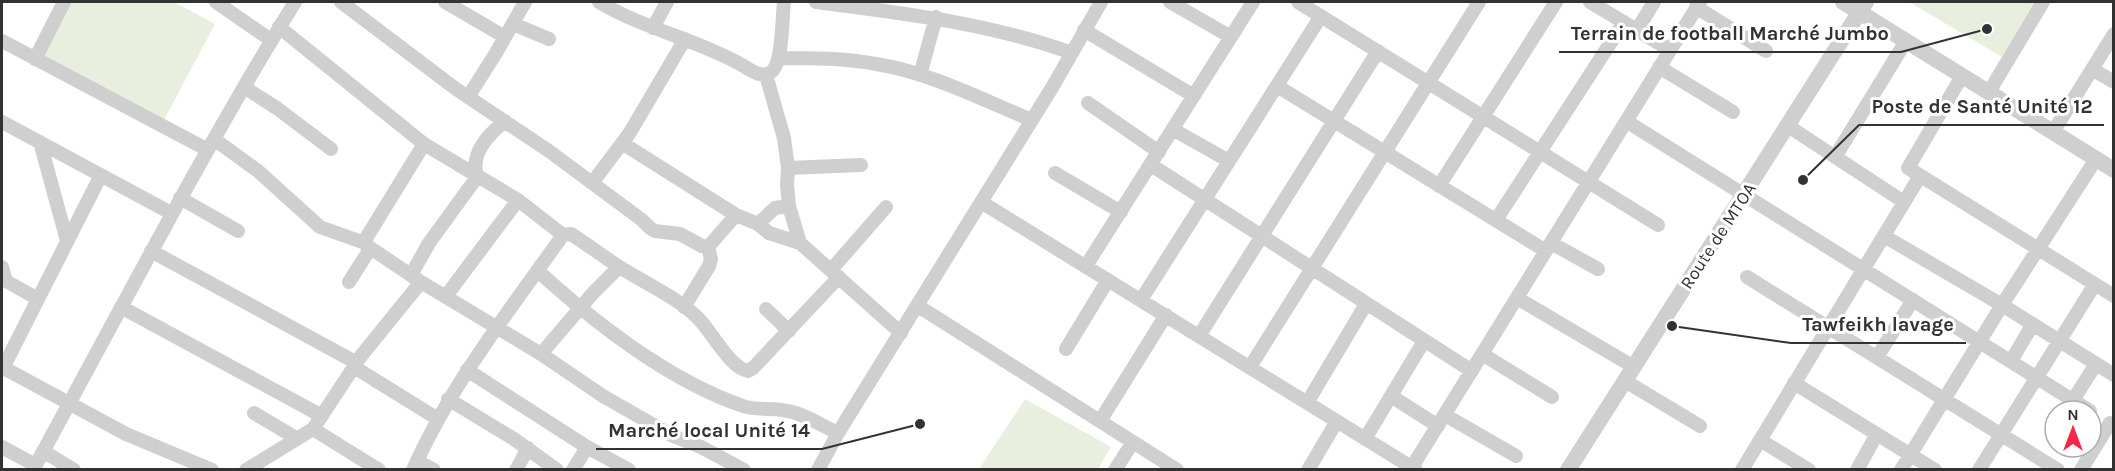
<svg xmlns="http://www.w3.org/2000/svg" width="2115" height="471" viewBox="0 0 2115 471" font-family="Karla,sans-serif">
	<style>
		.green { fill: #e9efdf }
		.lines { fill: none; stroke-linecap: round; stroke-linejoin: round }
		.minor { stroke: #cfcfcf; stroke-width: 14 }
		.tertiary { stroke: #cfcfcf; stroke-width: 16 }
		.labels { text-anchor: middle; stroke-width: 6; stroke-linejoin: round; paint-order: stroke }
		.street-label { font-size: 18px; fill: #323232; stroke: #fff }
		.leader { fill: none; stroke: #323232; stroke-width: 2 }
		.callout-dot { fill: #323232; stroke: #fff; stroke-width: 2 }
		.callout-label { font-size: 20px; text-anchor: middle; font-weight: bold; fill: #323232; stroke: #fff; stroke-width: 6; stroke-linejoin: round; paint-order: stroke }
	</style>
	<rect width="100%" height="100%" fill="#fff"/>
	<path class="green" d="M71,2H174L215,24L164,120L43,56Z
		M1909,2H2036L2002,57Z
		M1025,399L1111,447L1098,469H979Z"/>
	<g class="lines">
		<path class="minor" d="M216,2L271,40
			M341,2L456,89L549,151L642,220L650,228L655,231L680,234L702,246L708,247L736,215
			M445,2L505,37
			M599,2C644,29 696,39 742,65C750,70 762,79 771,72C783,64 782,17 784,2
			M816,2C902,13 989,23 1072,53
			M1170,2L1231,37
			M1298,2L1658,225
			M1590,2L1670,50
			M1696,7L1766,51
			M513,24L549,39
			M279,27L424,144L518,200L563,235L571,234C588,245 604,257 621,268C647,284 676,297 698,318C712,332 730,368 748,371L753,368L839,277
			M653,28L667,2
			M1084,30L1194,96
			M1637,30L1654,2
			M2,41L208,150
			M780,58C812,58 845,58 876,64C929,72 983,100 1032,120
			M35,59L64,2
			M1659,67L1733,112
			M2092,69L2114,82
			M766,75L784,138L788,168L787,185L789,206L800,243
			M920,75L936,17
			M1962,76L1908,168L2114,296
			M1277,86L1546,251
			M244,87L278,109L331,149
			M1989,92L2043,2
			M468,97L496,53L525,2
			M1088,103L1159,152
			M1626,121L2090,411
			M2,122L171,213
			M1788,126L1904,202
			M1174,130L1229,161
			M2053,132L2114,34
			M214,139L258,171L320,227L365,243
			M40,142L67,241
			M622,143L736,215L758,224L769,233L800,243L901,333
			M424,144L365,240L366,245L421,282L541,354L603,396L671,435L701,447L744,470
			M1835,157L1906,41
			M1151,165L1472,371
			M788,168L861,165
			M1055,173L1121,212
			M592,183L629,134L685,39
			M1439,186L1556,2
			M180,198L238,231
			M981,202L1416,470
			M1496,220L1624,22
			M758,224L775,208L789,206
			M1884,236L2002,305L2114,375
			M1551,243L1598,269
			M151,251L357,363
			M1086,266L1253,2
			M2,267L6,281L38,299
			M831,270L886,207
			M538,271C594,322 670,381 743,406C757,411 773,407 788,411C805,414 822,426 838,433
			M411,275L429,243L477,177C470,153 488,135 505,121
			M1747,277L2058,470
			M349,282L370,249
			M446,296L518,200
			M1517,298L1634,367
			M1141,300L1321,16
			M918,306L1177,470
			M121,307L322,416
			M684,307L709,266L711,259L708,247
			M766,309L789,331
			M1199,336L1378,51
			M1066,349L1108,280
			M541,354L593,293L619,267
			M1482,354L1552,397
			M1877,357L1913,300
			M2011,361L2033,324
			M2,367L126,434L212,470
			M354,367L438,419
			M1250,367L1479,2
			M3,368L101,175
			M467,370L587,447L629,470
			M1625,381L1700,426
			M1794,383L1935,470
			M1391,396L1438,426
			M448,399L514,439L557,470
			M2073,400L2096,364
			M1307,403L1366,304
			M254,413L296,438
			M1445,415L1516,456
			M1100,421L1166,315
			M313,429L379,470
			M1365,439L1424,341
			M1760,440L1809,470
			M2,447L35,465
			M43,451L74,470
			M417,461L434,470
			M1412,467L1700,2
			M33,470C119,313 201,154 295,2
			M246,470L313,429L361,356L421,282
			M413,470C451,384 509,311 563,235
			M516,470L528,448
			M573,470L587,447
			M818,470L838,433L1053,86L1101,2
			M1115,470L1133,442
			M1308,470L1337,421
			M1742,470L1920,176
			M1857,470L1877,434
			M1901,470L2002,305L2096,159
			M1979,470L2095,284
			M2081,470L2110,423"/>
		<path class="tertiary" d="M1843,2L2114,170
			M1568,470L1866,2"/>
	</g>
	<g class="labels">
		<g class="street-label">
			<text transform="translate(1718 236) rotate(-57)" y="6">Route de MTOA</text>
		</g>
	</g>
	<path class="leader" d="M1987 29L1901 52H1559M1803 180L1859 125H2104M1672 326L1791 343H1966M920 424L822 449H596"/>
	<g class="callout-dot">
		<circle cx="1987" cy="29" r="6"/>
		<circle cx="1803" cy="180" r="6"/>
		<circle cx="1672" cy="326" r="6"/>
		<circle cx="920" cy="424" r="6"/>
	</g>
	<g class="callout-label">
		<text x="1730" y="40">Terrain de football Marché Jumbo</text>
		<text x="1982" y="113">Poste de Santé Unité 12</text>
		<text x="1878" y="331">Tawfeikh lavage</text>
		<text x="709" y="437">Marché local Unité 14</text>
	</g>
	<rect width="2115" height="471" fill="none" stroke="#323232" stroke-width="6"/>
	<g transform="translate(2073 429)"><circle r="28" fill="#ffffff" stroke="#adadad" stroke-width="1.5"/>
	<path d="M0-4.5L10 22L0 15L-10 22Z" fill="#f6274a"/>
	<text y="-9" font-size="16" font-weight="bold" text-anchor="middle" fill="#323232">N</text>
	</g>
</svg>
